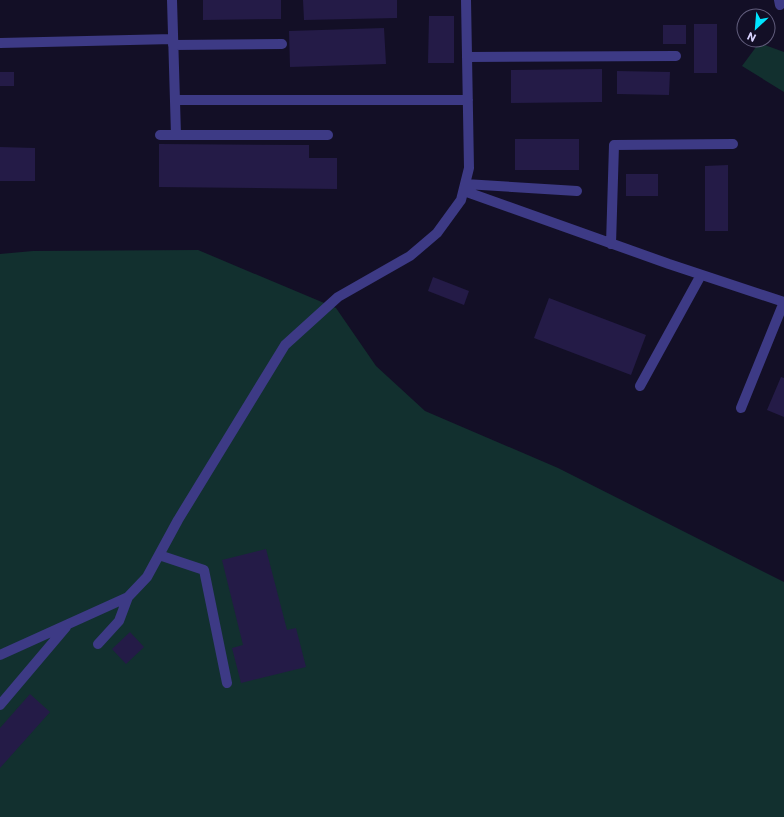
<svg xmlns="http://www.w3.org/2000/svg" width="784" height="817" viewBox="0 0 784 817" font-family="Commissioner,sans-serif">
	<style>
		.green { fill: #12302f }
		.building { fill: #241b47 }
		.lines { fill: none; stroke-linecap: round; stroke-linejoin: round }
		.minor { stroke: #3d3a85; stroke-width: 10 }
	</style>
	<rect width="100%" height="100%" fill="#130f26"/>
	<path class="green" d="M759,43L784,52V92L742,66Z
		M198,250L336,308L376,366L425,411L558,468L784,582V817H0V254L33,251Z"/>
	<path class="building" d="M203,0H281V19L203,20Z
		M303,0H397V18L304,20Z
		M429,16H454V63H428Z
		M694,24H717V73H694Z
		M663,25H686V44H663Z
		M384,28L386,64L290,67L289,31Z
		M602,69V102L511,103V70Z
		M617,71L670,72L669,95L617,94Z
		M0,72H14V86H0Z
		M515,139H579V170H515Z
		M159,144L309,145V158H337V189L159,187Z
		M0,147L35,148V181H0Z
		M728,165V231H705V166Z
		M626,174H658V196H626Z
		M433,277L469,291L464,305L428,291Z
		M549,298L646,335L631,375L534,338Z
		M781,377L784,378V417L767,410Z
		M266,549L287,630L296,628L306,667L241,683L232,648L243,645L222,560Z
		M130,632L144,647L126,664L112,649Z
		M30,694L50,712L0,768V728Z"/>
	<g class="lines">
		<path class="minor" d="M172,0L176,135
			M779,0L780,5
			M0,43L173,39
			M173,45L282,44
			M467,57L676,56
			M175,100H468
			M160,135H328
			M465,184L577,191
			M464,191L669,264L784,302
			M611,244L614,145L733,144
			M640,386L701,275
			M741,408L784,302
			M159,555L204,570L227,683
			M98,644L119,621L128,597
			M0,655L128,597L147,577L178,520L285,345L338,297L410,256L437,233L461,200L469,168L466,0
			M0,705L66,627"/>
	</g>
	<g transform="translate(756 28) rotate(206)"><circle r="19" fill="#130f26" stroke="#625e7d"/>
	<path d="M0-3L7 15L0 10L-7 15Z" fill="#00e5ff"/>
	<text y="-6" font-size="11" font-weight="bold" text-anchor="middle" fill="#d9d4ff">N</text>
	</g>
</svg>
